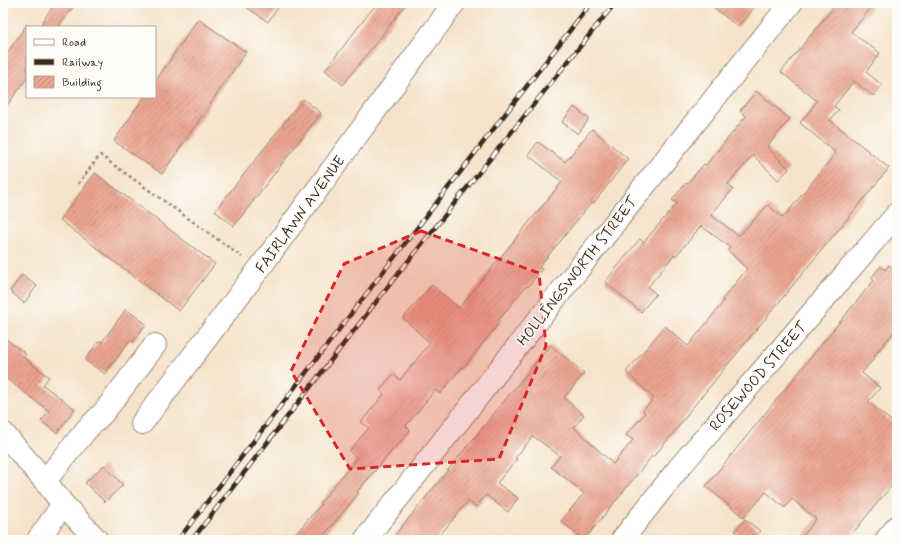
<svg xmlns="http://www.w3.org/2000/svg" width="900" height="543" viewBox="0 0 900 543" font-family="Mynerve,sans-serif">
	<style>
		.building { fill: url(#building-hatch) }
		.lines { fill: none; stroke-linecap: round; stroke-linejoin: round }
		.minor-casing { stroke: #988674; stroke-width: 24 }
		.path { stroke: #988674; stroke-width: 2.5; stroke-dasharray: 3 3; stroke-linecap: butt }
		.minor { stroke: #fff; stroke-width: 22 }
		.rail-casing { stroke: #3b2a1e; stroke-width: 4.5 }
		.rail { stroke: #fdfcf7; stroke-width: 3; stroke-dasharray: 9; stroke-linecap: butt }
		.marked { fill: #d62828; fill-opacity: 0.2; stroke: #d62828; stroke-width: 3; stroke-dasharray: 8 5; stroke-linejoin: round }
		.labels { text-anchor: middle; stroke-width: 3.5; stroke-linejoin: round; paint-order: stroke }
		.street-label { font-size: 15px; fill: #3b2a1e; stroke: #fdfcf7 }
	</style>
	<defs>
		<pattern id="building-hatch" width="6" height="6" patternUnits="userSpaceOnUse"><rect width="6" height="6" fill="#eaa48f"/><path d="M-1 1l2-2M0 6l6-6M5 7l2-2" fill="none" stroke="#bf8674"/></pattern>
	</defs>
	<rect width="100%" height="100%" fill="#fdfcf7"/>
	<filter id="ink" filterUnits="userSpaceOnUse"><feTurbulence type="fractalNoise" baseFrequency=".025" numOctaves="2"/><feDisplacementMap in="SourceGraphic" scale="8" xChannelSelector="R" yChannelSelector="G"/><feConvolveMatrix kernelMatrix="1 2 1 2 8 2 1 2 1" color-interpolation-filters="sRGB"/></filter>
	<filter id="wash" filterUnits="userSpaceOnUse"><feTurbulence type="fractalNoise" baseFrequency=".012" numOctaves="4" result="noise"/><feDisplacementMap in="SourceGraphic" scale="16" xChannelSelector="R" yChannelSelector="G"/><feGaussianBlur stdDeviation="0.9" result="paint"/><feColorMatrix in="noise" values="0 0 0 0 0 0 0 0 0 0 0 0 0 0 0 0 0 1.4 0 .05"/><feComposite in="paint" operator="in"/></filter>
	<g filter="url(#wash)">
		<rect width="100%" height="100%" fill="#f5e3cb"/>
		<g id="blocks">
			<path class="building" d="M55,3H76L58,27H39Z
				M241,3H281L268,22Z
				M377,3H407L343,85L325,70Z
				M709,3H757L738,27Z
				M837,3H875L851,32L880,53L866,72L882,85L873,96L854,81L834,106L839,110L830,120L889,168L688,413V414L672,435L653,457L652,456L584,540L561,521L584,493L551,467L560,456L533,436L515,458L517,459L497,483L518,498L508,512L486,495L476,507L468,501L436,540H391L550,345L584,373L564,398L584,415L574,427L613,464L633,440L626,435L645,413L643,411L654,398L626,372L655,338L665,326L688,346L724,301L722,300L747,269L728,250L730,247L701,226L676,256L674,255L648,287L656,294L641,312L605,282L640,239L644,242L677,203L672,200L686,183L687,184L704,164L706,165L746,116L740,111L756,91L790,119L767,147L789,169L778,180L753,155L728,184L733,189L711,215L739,236L768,205L783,218L836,153L800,123L817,101L781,72Z
				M198,19L246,52L162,174L114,141L144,97H155V82Z
				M27,24V78L3,111V59Z
				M303,99L321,113L234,226L215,211Z
				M574,107L589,119L578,134L562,122Z
				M592,129L628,159L593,204L592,202L539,267L542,269L528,287L526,286L498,321L500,322L463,368L462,367L440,394L435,390L406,426L410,430L394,449V448L357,492L359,493L320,540H291L321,504L320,503L357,458L349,451L369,428L361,422L384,394L380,390L393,374L400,380L430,343L403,318L432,285L459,308L562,182L528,155L538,142L565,162Z
				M95,173L215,264L179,311L60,220Z
				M889,265L897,272V328L874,356L875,357L862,373L880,388L868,402L897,426V479L847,540H800L816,519L792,499L785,508L766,492L744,518L706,486L874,280L871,278L881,266L885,270Z
				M22,275L37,286L24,303L10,291Z
				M126,309L146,324L133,342L130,340L105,374L85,360L99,341L102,342Z
				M3,337L26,354L23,357L49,377L43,385L75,409L57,433L41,421L49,411L3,376Z
				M104,465L123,485L105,502L85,483Z
				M745,519L760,531L752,540H746L735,531Z"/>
		</g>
	</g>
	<g filter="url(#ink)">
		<use href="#blocks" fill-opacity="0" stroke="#988674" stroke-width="1"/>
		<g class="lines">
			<defs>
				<path id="minor" d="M142,423L259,269L454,3
					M3,433L45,481L63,504L97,540
					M45,481L87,429L104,412L155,345
					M38,540L63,504
					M365,540L621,215L791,3
					M622,540L678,469L897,214
					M886,540L897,527"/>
			</defs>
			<use href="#minor" class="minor-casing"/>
			<path class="path" d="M78,184L100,155L242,257"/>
			<use href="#minor" class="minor"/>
			<defs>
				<path id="rail" d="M178,540L383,272L591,3
					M192,540L393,280L615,3"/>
			</defs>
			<use href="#rail" class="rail-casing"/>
			<use href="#rail" class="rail"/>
		</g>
	</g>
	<path class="marked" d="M421,231L539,273L546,346L499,459L350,469L291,371L344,264Z"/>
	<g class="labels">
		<g class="street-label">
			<text transform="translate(300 214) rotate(-54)" y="5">FAIRLAWN AVENUE</text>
			<text transform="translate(577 271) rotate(-52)" y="5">HOLLINGSWORTH STREET</text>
			<text transform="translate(758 376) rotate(-49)" y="5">ROSEWOOD STREET</text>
		</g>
	</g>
	<rect width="900" height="543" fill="none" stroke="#fdfcf7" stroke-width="16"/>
	<rect x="26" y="26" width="130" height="72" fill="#fdfcf7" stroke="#afa8a0"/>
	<rect x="34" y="39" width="20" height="6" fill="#ffffff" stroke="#afa8a0"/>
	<text x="62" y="46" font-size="12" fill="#3b2a1e">Road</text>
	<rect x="34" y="59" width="20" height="6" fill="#3b2a1e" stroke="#afa8a0"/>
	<text x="62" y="66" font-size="12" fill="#3b2a1e">Railway</text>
	<rect x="34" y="76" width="20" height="12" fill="url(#building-hatch)" stroke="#afa8a0"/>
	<text x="62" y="86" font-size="12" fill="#3b2a1e">Building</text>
</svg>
